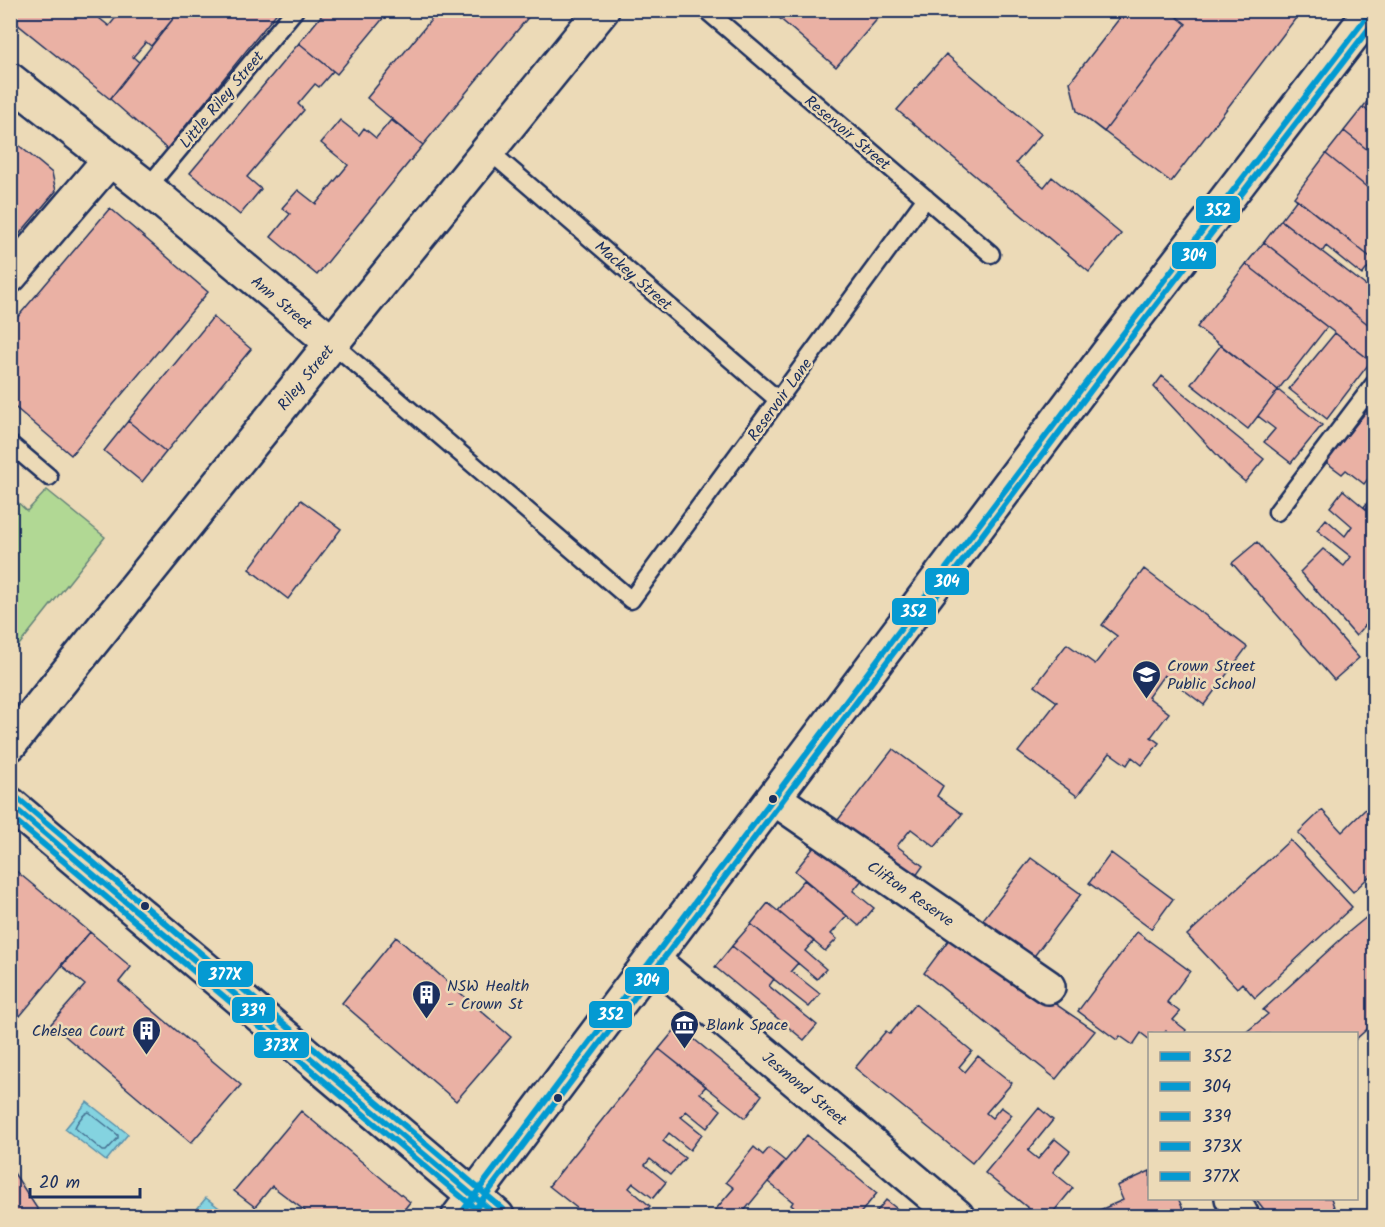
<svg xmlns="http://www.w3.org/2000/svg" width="1385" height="1227" viewBox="0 0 1385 1227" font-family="Kalam,sans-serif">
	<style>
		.green { fill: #b1d894; stroke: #668479; stroke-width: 1.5 }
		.water { fill: #84d3e0; stroke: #5a91ac; stroke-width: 1.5 }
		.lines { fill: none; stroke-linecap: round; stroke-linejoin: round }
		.shore { stroke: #457192; stroke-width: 1.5 }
		.building { fill: #eab1a4; stroke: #1b2f5e; stroke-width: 1.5 }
		.lane-casing { stroke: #1b2f5e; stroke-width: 21 }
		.street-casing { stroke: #1b2f5e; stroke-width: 38 }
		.secondary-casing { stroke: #1b2f5e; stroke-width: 38 }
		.lane { stroke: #ecdab7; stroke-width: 16 }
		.street { stroke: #ecdab7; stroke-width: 33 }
		.secondary { stroke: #ecdab7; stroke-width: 33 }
		.bus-1-casing { stroke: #ecdab7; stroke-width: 10 }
		.bus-2-casing { stroke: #ecdab7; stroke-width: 10 }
		.bus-3-casing { stroke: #ecdab7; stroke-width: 10 }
		.bus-4-casing { stroke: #ecdab7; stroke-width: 10 }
		.bus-5-casing { stroke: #ecdab7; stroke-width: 10 }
		.bus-1 { stroke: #059ad2; stroke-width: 6 }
		.bus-2 { stroke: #059ad2; stroke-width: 6 }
		.bus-3 { stroke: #059ad2; stroke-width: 6 }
		.bus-4 { stroke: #059ad2; stroke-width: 6 }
		.bus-5 { stroke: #059ad2; stroke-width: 6 }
		.bus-dot { fill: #1b2f5e; stroke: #ecdab7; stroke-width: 2 }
		.labels { text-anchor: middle; stroke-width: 5; stroke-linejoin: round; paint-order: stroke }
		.street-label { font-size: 16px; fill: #1b2f5e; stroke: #ecdab7 }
		.poi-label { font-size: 16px; fill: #1b2f5e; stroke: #ecdab7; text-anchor: start }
		.line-badge { stroke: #ecdab7; stroke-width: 2 }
		.badge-label { font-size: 16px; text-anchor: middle; font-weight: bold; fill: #fff }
	</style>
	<rect width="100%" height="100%" fill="#ecdab7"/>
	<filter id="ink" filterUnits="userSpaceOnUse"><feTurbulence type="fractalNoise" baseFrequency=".0167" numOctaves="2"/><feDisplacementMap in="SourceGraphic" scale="12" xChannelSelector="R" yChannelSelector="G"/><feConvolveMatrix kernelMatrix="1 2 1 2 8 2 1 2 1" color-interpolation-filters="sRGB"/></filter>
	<g filter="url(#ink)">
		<path class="green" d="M47,490L105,537L11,655V496L27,511Z"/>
		<path class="water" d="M87,1102L128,1134L106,1161L65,1129Z
			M206,1198L230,1216H191Z"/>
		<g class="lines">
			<path class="shore" d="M89,1112L118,1135V1138L106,1151H103L75,1128C76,1123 84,1113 89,1112Z"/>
		</g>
		<path class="building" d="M17,10H89L109,26L122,10H180L151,46L146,42L133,57L139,62L110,99L11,19Z
			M180,10H279L167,149L110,99Z
			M326,10H390L337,74L299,43Z
			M439,10H525L530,15L423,145L367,98Z
			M770,10H873L880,16L836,67Z
			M1126,10H1168L1186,24L1104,132L1077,111L1070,82Z
			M1126,10H1302L1171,182L1077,111L1070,82Z
			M299,43L333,71L319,87L315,84L298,104L304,110L247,177L261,189L240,215L190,173Z
			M946,54L1041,134L1016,163L1044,187L1052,177L1121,234L1089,272L897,110Z
			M1374,92V116L1363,107Z
			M1363,107L1374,116V155L1344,131Z
			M340,120L359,135L364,128L376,138L391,120L423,145L317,275L271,237L290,214L282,208L298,190L316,204L348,165L321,143Z
			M1344,131L1374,155V193L1326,154Z
			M10,138L52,173L56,191L10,245Z
			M1326,154L1374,193V260L1294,197Z
			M1297,199L1374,260L1362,275L1326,246L1322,252L1281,220Z
			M110,208L208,292L71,455L10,403V326Z
			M1281,220L1374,292V329L1264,242Z
			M1264,242L1374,329V356L1371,361L1246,264Z
			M1246,264L1327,327L1278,390L1197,327Z
			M213,317L251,349L166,452L128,421Z
			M1335,333L1371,361L1327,419L1289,389Z
			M1221,345L1278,390L1248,429L1191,384Z
			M1162,376L1264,459L1245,482L1230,469L1154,387Z
			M1278,390L1322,425L1291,463L1264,442L1275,429L1258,416Z
			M1374,402V471L1364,484L1346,470L1342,474L1326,462Z
			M128,421L166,452L142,482L104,451Z
			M1343,490L1374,516V615L1356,636L1300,572L1323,549L1344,566L1351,557L1317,530L1326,519L1345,536L1352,526L1330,507Z
			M1374,494V516L1364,507Z
			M301,500L341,529L288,599L249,569Z
			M1257,542L1359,658L1334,680L1232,563Z
			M1144,569L1247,647L1204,705L1164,675L1148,697L1169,713L1151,737L1159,743L1142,765L1132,757L1127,765L1110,753L1077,796L1018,752L1057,702L1035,686L1067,644L1095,664L1117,636L1102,625Z
			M893,749L943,786L937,796L962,814L935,847L911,829L897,846L923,866L911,883L834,825Z
			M1374,801V872L1353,892L1298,833L1322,810L1342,832Z
			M1290,840L1352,907L1255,998L1242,983L1237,988L1187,935Z
			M819,841L867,874L853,891L874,908L859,926L795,871Z
			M1111,853L1173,899L1151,929L1089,883Z
			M1031,858L1081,894L1032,959L981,922Z
			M10,866L90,932L20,1016L10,1008Z
			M804,880L847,916L831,934L837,939L825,951L778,911Z
			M768,903L814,941L805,951L826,969L817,979L751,924Z
			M1374,911V1023L1356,1039V1034H1244L1268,1014L1263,1010L1351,930Z
			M751,924L798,963L791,971L820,994L809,1007L732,946Z
			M90,932L131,967L119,982L241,1085L191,1143L51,1024L85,985L61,965Z
			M1137,932L1190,971L1167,1002L1180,1012L1173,1020L1186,1030L1184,1034H1169L1166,1031L1164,1034H1150V1040L1141,1033L1133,1045L1120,1036L1117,1040L1078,1011Z
			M953,934L1095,1031L1056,1079L924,973Z
			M396,937L511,1037L456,1101L342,1003Z
			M732,946L774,979L769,986L817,1025L804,1040L715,967Z
			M915,1004L972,1051L959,1067L965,1072L978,1056L1012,1083L986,1113L992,1118L1001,1107L1012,1115L972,1163L855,1068L886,1031L890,1034Z
			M678,1026L762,1095L745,1118L659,1049Z
			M659,1049L706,1086L700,1093L721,1110L707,1128L686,1111L681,1117L702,1134L690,1150L669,1133L663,1141L685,1158L670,1175L650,1159L645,1165L666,1182L653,1198L633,1183L629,1188L650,1206L641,1216H587L549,1186Z
			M1039,1108L1053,1120L1028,1151L1038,1159L1055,1139L1070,1151L1053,1172L1073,1188L1050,1216H1038L985,1173Z
			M301,1111L410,1202L399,1216H301L305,1211L272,1186L255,1207L234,1191Z
			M807,1135L877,1193L858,1216H805L791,1205L793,1202L768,1182Z
			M754,1147L763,1155L769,1148L785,1161L740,1216H710L734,1188L726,1182Z
			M10,1167L42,1216H10Z
			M1150,1171V1198H1178L1186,1216H1094L1093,1213L1123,1200L1117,1186Z
			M1257,1198H1331L1337,1216H1269L1256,1199Z
			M886,1200L906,1216H873Z
			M1374,1204V1216H1365L1366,1215Z"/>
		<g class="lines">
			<defs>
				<path id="lane" d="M706,10L991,254
					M489,151L778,400
					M147,188L295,10
					M332,343L631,600L926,198
					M10,444L49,477
					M1277,512L1374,384"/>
				<path id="street" d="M10,80L147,188L332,343
					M10,276L110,159
					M10,744L332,343L602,10
					M774,798L1048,987
					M653,960L957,1216
					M1232,1198L1242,1216"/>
				<path id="secondary" d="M10,804L497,1216
					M459,1216L1109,352L1372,10"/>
			</defs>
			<use href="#lane" class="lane-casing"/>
			<use href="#street" class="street-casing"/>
			<use href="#secondary" class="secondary-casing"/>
			<use href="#lane" class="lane"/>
			<use href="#street" class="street"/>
			<use href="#secondary" class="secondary"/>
			<defs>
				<path id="bus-1" d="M459,1216L1109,352L1372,10"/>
				<path id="bus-2" d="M470,1216L1116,357L1374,22"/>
				<path id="bus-3" d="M10,804L497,1216"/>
				<path id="bus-4" d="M10,816L484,1216"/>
				<path id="bus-5" d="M16,797L503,1209"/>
			</defs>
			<use href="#bus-1" class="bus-1-casing"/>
			<use href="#bus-2" class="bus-2-casing"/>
			<use href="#bus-3" class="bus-3-casing"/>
			<use href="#bus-4" class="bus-4-casing"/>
			<use href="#bus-5" class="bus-5-casing"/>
			<use href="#bus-1" class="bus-1"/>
			<use href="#bus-2" class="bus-2"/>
			<use href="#bus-3" class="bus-3"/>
			<use href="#bus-4" class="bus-4"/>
			<use href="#bus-5" class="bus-5"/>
		</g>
	</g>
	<defs>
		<symbol id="school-pin" viewBox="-11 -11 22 30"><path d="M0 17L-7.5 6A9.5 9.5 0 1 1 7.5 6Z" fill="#1b2f5e" stroke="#ecdab7"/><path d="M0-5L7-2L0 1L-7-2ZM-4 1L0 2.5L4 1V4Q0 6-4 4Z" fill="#fff"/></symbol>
		<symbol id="building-pin" viewBox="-11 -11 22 30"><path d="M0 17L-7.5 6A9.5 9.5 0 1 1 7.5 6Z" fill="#1b2f5e" stroke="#ecdab7"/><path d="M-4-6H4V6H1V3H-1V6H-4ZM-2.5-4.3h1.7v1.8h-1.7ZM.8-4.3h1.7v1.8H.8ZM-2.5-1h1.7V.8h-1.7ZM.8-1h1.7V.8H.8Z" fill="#fff"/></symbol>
		<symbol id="museum-pin" viewBox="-11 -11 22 30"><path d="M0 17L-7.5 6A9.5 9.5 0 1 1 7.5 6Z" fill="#1b2f5e" stroke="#ecdab7"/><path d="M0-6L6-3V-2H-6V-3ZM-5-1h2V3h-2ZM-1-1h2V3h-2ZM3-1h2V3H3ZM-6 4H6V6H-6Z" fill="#fff"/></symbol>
	</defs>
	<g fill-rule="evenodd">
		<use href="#school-pin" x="1130" y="658" width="33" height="45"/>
		<use href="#building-pin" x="410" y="978" width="33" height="45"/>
		<use href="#museum-pin" x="668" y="1008" width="33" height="45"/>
		<use href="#building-pin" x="130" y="1014" width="33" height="45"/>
	</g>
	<g class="bus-dot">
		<circle cx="773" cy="799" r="5"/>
		<circle cx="145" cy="906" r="5"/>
		<circle cx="558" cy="1098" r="5"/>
	</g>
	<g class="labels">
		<g class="street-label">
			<text transform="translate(221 99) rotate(-50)" y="6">Little Riley Street</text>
			<text transform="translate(848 132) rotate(40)" y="6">Reservoir Street</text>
			<text transform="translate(634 275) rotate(41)" y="6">Mackey Street</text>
			<text transform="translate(282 302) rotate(40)" y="6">Ann Street</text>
			<text transform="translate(305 377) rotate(-51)" y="6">Riley Street</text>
			<text transform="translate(779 399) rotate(-54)" y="6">Reservoir Lane</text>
			<text transform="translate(911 893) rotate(35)" y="6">Clifton Reserve</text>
			<text transform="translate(805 1088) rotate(40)" y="6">Jesmond Street</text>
		</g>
		<g class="poi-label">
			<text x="1167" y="671">Crown Street<tspan x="1167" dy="18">Public School</tspan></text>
			<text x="447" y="991">NSW Health<tspan x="447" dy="18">- Crown St</tspan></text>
			<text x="706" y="1030">Blank Space</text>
			<text x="125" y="1036" text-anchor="end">Chelsea Court</text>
		</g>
	</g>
	<g class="line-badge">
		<rect x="1195" y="195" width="46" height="29" rx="6" fill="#059ad2"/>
		<rect x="1171" y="241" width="46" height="29" rx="6" fill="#059ad2"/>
		<rect x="924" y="567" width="46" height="29" rx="6" fill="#059ad2"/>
		<rect x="891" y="597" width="46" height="29" rx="6" fill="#059ad2"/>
		<rect x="197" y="960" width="57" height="28" rx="6" fill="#059ad2"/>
		<rect x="624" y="966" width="46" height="29" rx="6" fill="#059ad2"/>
		<rect x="231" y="996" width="45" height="28" rx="6" fill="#059ad2"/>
		<rect x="588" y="1000" width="45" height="29" rx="6" fill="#059ad2"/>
		<rect x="253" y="1031" width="57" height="28" rx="6" fill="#059ad2"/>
	</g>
	<g class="badge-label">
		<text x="1218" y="216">352</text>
		<text x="1194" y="261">304</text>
		<text x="947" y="587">304</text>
		<text x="914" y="617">352</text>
		<text x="225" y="980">377X</text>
		<text x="647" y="986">304</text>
		<text x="253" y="1016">339</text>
		<text x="611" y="1020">352</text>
		<text x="281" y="1051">373X</text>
	</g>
	<rect width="1385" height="1227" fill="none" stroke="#ecdab7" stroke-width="36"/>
	<rect x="18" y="18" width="1349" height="1191" fill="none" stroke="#1b2f5e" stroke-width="2" filter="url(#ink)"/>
	<rect x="1148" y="1032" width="210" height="168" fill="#ecdab7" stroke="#989693" stroke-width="1.5"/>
	<rect x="1160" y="1052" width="30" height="9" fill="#059ad2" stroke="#989693" stroke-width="1.5"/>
	<text x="1202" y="1062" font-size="18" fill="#1b2f5e">352</text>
	<rect x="1160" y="1082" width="30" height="9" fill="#059ad2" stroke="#989693" stroke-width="1.5"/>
	<text x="1202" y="1092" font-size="18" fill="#1b2f5e">304</text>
	<rect x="1160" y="1112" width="30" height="9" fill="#059ad2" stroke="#989693" stroke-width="1.5"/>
	<text x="1202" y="1122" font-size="18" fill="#1b2f5e">339</text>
	<rect x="1160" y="1142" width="30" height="9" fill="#059ad2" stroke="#989693" stroke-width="1.5"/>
	<text x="1202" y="1152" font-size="18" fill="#1b2f5e">373X</text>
	<rect x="1160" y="1172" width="30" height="9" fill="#059ad2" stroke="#989693" stroke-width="1.5"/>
	<text x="1202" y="1182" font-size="18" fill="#1b2f5e">377X</text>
	<path d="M30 1188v9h110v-9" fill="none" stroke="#1b2f5e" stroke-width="3"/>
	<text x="39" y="1188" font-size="18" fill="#1b2f5e" stroke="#ecdab7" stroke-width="4.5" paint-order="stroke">20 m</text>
</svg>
